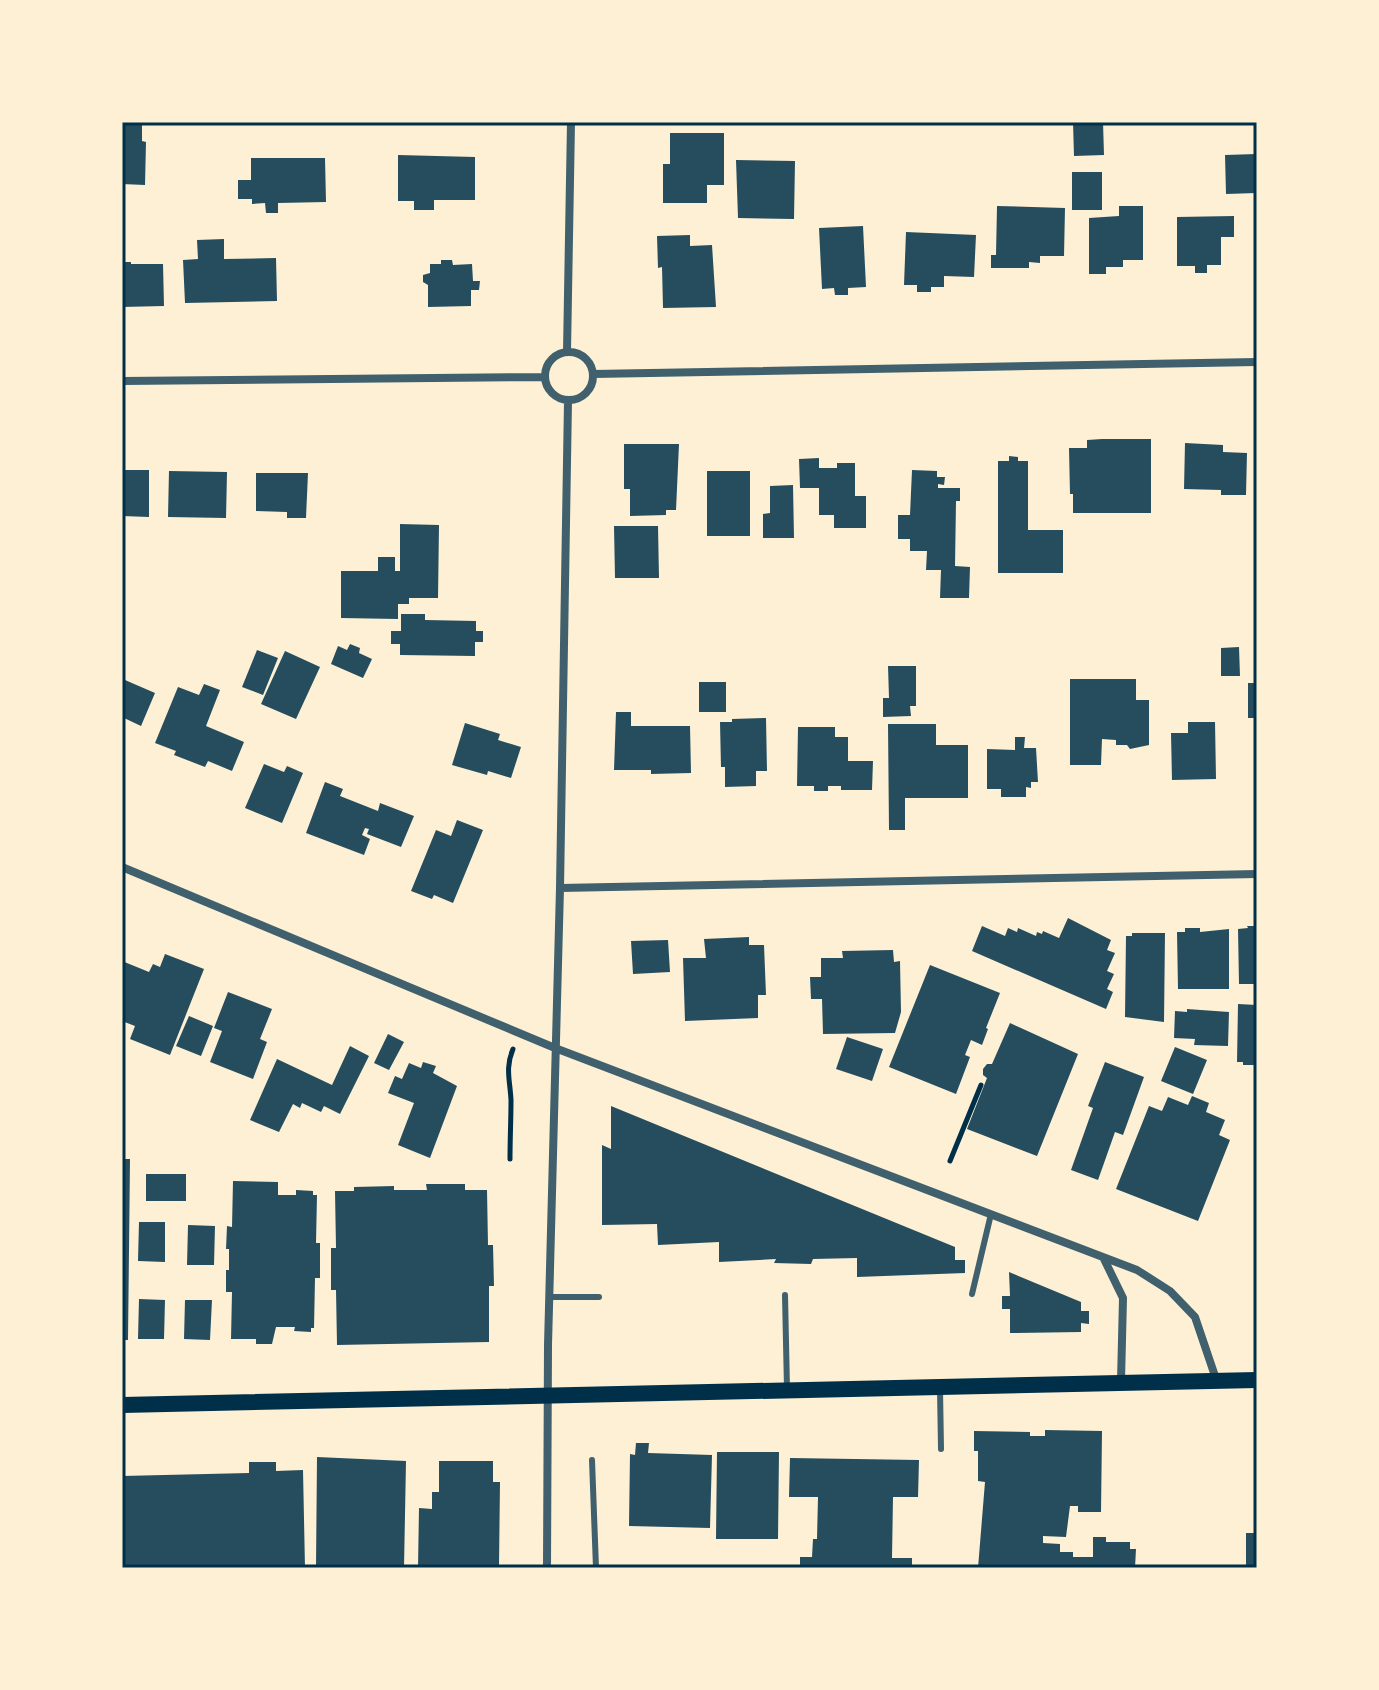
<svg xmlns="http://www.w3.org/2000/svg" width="1379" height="1690" viewBox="0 0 1379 1690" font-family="Poppins,sans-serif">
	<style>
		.building { fill: #264d5e }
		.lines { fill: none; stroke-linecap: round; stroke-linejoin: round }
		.path { stroke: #003049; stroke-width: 5 }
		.service { stroke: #3f606c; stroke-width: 6 }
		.minor { stroke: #3f606c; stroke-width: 8 }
		.secondary { stroke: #003049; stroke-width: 16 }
		.neatline { fill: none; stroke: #003049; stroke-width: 3 }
	</style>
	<rect width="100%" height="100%" fill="#fdf0d5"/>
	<path class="building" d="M122,122H142V141L146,142L145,185L122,184Z
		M1073,122H1103L1104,155L1074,156Z
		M670,133H724V185H707V203H663V164H670Z
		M1256,154V193L1226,194L1225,155Z
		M398,155L475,157V200H434V210H414V201H398Z
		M251,158H325L326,202L278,203V213H266L265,203L252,204V199H238V180H251Z
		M736,160L795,161L794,219L738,218Z
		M1072,172H1102V210H1072Z
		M997,206L1065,208L1064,256H1040V263L1029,262V268H991V255H996Z
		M1119,206H1143V260H1123V267H1106V274H1089V218L1119,216Z
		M1234,216V237H1221V265H1207V273H1195V266H1177V217Z
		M863,226L866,287L848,288V295H835L834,288L822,289L819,228Z
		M906,232L976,235L974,277L944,276V287H931V292H917V285H904Z
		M690,235V246L712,245L716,307L663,308L662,267L658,268L657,236Z
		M224,239V259L276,258L277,301L185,303L183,260L198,259L197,240Z
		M441,260H452L453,265L472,264L473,281H480L479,290H471V306L428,307V285L423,282V275L430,273V264H441Z
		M122,262H131V264H163L164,306L122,307Z
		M1102,439H1151V513H1073V494H1070L1069,448H1087V440Z
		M1185,443L1223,445V452L1247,453L1246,495H1221V490L1184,489Z
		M624,444H679L676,510H666V515L630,516V489H624Z
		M1009,456L1018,457V461H1028V530H1063V573H998V461H1009Z
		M819,458V468H837V463H855V496H866V528H834V515H819V488H800L799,459Z
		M122,470H149V517L122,516Z
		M912,470L937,471V477H945L944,485L938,484V488H960V501H956L955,566L970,567L969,598H940L941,570H926L927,551H910V539H898V515H910Z
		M169,471L227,472L226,518L168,517Z
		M707,471H750V536H707Z
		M256,473H308L306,518H287V512L256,511Z
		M793,485L794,538H763V514L770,513V486Z
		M400,524L439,525L438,598H409V604H398V619L341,618V571H378V557H395V571H400Z
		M614,526H658L659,578H615Z
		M401,614H425V620L476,621V631H483V642H475V656L400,655V644H391V631H401Z
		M350,644L360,648L359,653L372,659L363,678L331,664L338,646L347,650Z
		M1239,647L1240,676H1221V648Z
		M257,650L278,658L263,695L242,687Z
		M285,651L320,667L296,719L261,704Z
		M888,666H916V706H910L911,716L883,717V698H889Z
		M1070,679H1136V700H1149V745L1130,749L1127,745H1116V740L1102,739L1101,765H1070Z
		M125,680L155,693L141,726L122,717V687Z
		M699,682H726V712H699Z
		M1248,683H1257V718H1248Z
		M204,684L220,690L206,726L244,742L232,771L208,761L205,767L174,755L176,751L155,743L178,687L199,695Z
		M616,712H631V726H690L691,773L651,774V770H614Z
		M766,718L767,771H756V786L725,787V767H721L720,722H732V719Z
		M1188,722H1215L1216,779L1172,780L1171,733H1188Z
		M465,723L500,734L498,740L521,747L511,778L488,771L487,775L452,765Z
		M888,724H936V745H968V798H905V830H889Z
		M798,727H835V737H848V761H873L872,790H841V786H828V791H814V786H797Z
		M1015,737H1025L1024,748H1036L1038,782H1031V788L1026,787V797H1001V789H987V749L1015,750Z
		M264,764L284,772L287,766L303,773L282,823L245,808Z
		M325,782L343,789L340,796L378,811L380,803L414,816L401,847L367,834L369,829L365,828L362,835L370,839L364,855L306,833Z
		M457,820L483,830L453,903L434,895L432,899L411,891L436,830L451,836Z
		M1068,918L1111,940L1107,950L1115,953L1107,971L1114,974L1107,989L1113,992L1106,1009L972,951L982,926L1005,936L1008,928L1017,932L1018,928L1036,936L1037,932L1042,934L1043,931L1059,938Z
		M1247,926H1257V984H1239L1238,929L1248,928Z
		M1185,928H1200V932L1229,929V989H1178L1177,932H1185Z
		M1132,933H1165L1164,1022L1125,1017L1126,936H1132Z
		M749,937V945H764L766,995H758V1018L685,1021L683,958H706L704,939Z
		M668,940L670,972L633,974L631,941Z
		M893,950L894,962L900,961L901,1012L895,1033L823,1034L822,999H811L810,977H821V958H843L842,951Z
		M165,954L204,969L170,1055L130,1039L135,1026L122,1021V961L149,972L153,964L160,967Z
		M930,965L1000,993L986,1028L988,1029L982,1045L971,1040L965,1055L970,1057L956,1094L889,1067Z
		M228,992L272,1009L260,1039L267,1042L253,1079L210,1062L222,1031L214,1028Z
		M1238,1004L1257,1005V1065H1243V1062H1237Z
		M1187,1009L1229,1012L1228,1046L1194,1045L1195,1039L1174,1038L1175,1011L1187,1012Z
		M189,1016L213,1026L201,1056L176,1046Z
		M1010,1023L1078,1054L1037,1156L967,1129L987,1078L983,1075V1069L987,1064H992Z
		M388,1034L404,1042L389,1070L374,1063Z
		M847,1037L883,1049L872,1081L836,1069Z
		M350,1046L369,1056L340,1114L324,1106L321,1112L302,1103L300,1108L293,1104L279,1132L250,1120L277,1059L332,1085Z
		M1175,1047L1207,1060L1193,1094L1161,1081Z
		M423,1062L436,1066L433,1073L457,1086L430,1158L398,1145L414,1103L388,1093L395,1076L402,1079L409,1063L421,1068Z
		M1105,1062L1144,1077L1123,1135L1115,1132L1098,1180L1071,1170L1093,1108L1088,1106Z
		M1192,1096L1209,1103L1206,1112L1225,1120L1219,1135L1230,1140L1198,1221L1116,1189L1149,1106L1162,1111L1168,1097L1188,1105Z
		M611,1106L955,1247V1260H965V1273L857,1277V1258L813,1259L811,1264L774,1263L776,1259L719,1262V1242L658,1245L657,1224L602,1225V1145L611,1149Z
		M122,1159H130L128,1340H122Z
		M146,1174H186V1201H146Z
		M233,1181L278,1182V1195H296V1190L313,1191V1195H317L316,1243H320V1278H315L314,1328H311V1332L294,1331L295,1327H276L272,1344H256V1339H231L232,1292H226V1270H229V1249H226L227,1226L232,1227Z
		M426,1184H465V1190H487L488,1245H493L494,1286H489V1342L337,1345L336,1290H331V1248H336L335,1191H354V1187L394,1186V1190H427Z
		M139,1222H165V1262L138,1261Z
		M188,1225L215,1226L214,1265H187Z
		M1009,1272L1081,1302V1311H1089V1324L1081,1323V1332L1010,1333V1309H1002V1296H1010Z
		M139,1299L165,1300L164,1339H138Z
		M185,1300H212L210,1340L184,1339Z
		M1045,1430L1102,1431L1101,1512H1078V1506H1070L1066,1537L1043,1536V1543L1060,1544V1552H1073V1557H1093V1537H1106V1542H1130V1549H1136L1135,1568H978L985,1482L978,1481V1451H974V1431L1030,1432V1436H1045Z
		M636,1443H649L648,1453L712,1455L710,1528L629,1526L630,1454L635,1455Z
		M717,1452H779L778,1539H716Z
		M317,1457L406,1461L404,1568H316Z
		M790,1458L919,1460L918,1497H893L892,1558H912V1568H800V1557H812L813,1539H817L818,1497H789Z
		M439,1461H493V1482H500L499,1566L418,1568L419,1508L432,1509V1492H439Z
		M249,1462H276V1471L303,1470L305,1568H122V1476L249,1473Z
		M1246,1533H1257V1568H1246Z"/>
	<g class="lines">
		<path class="path" d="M510,1159C510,1139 511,1119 511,1100C510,1080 505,1068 513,1049
			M950,1161L981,1085"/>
		<path class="service" d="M972,1294L991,1214
			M785,1295L787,1389
			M549,1297H599
			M940,1389L941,1449
			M592,1460L596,1568"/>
		<path class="minor" d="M545 376a24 24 0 1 1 48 0a24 24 0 1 1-48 0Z
			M567,352L571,122
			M593,374L1257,362
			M122,381L544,377
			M122,867L555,1048L1137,1270L1170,1291L1195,1317L1216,1379
			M560,888L1257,874
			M1104,1259L1123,1298L1121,1381
			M547,1568L548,1345L560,888L568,401"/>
		<path class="secondary" d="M122,1405L1257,1380"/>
	</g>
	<rect width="1379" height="1690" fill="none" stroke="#fdf0d5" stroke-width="248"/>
	<rect x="124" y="124" width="1131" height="1442" class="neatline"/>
</svg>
